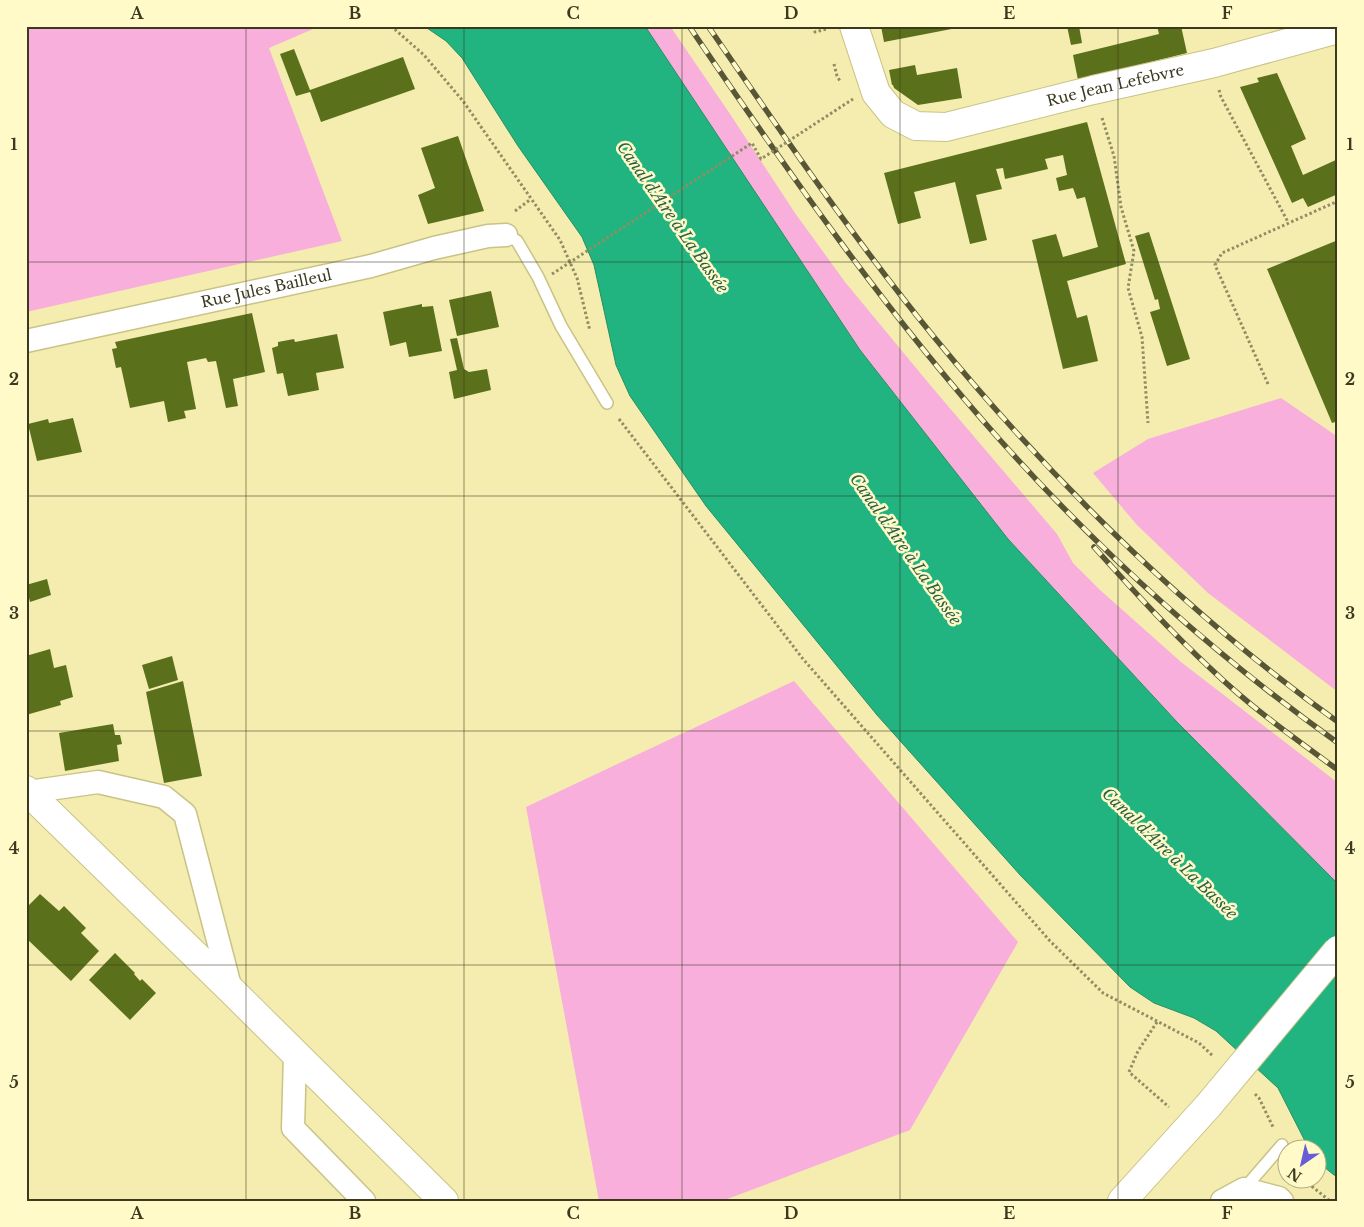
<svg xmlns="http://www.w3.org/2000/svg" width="1364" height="1227" viewBox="0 0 1364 1227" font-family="'Libre Baskerville',serif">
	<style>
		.green { fill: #f8afdb }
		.water { fill: #21b480; stroke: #298f63 }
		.building { fill: #5b701a }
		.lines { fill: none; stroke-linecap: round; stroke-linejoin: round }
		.service-casing { stroke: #c9c386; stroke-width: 14 }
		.minor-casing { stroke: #c9c386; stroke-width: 25 }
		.tertiary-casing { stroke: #c9c386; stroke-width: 30 }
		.path { stroke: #918d63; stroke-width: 3; stroke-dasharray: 2.5 2.5; stroke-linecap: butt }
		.service { stroke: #fff; stroke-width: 11 }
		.minor { stroke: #fff; stroke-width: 22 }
		.tertiary { stroke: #fff; stroke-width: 28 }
		.rail-casing { stroke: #595637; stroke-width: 5.5 }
		.rail { stroke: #fffac8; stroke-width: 4; stroke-dasharray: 11; stroke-linecap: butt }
		.tertiary-bridge-casing { stroke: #c9c386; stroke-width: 30; stroke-linecap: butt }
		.path-bridge { stroke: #918d63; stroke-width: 3; stroke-dasharray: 2.5 2.5; stroke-linecap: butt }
		.tertiary-bridge { stroke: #fff; stroke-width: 28 }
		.grid { fill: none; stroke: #3b3920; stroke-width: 1; stroke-opacity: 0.55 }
		.labels { text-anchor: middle; stroke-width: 5; stroke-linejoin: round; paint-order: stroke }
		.street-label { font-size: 15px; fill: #3b3920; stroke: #fffac8 }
		.water-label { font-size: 16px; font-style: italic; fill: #2b5f48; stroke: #fffac8 }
		.neatline { fill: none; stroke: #3b3920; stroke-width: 2 }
		.grid-label { font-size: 16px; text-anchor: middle; font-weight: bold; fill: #3b3920 }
	</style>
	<rect width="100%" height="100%" fill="#f4edaf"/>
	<path class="green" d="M26,26H320L269,48L342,241L26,312Z
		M645,26H670L730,114L795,213L845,282L931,386L1057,534L1073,563L1100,590L1181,662L1338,783V884L1177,722L1008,539L860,350Z
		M1281,398L1338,437V692L1208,593L1137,525L1093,473L1148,439Z
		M794,681L1018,942L910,1130L722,1201H599L526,807Z"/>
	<path class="water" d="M424,26H645L860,350L1008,539L1177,722L1338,884V1178C1328,1170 1317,1164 1316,1150L1311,1149L1306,1143L1278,1088L1216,1031L1194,1018L1154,1003L1130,987L1021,876L877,715L706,506L630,396L616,365L594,265L582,237L518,146L462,58L446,41Z"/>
	<path class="building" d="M881,26H962V27L884,42Z
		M1067,26H1079L1082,43L1071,45Z
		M1157,26H1181L1187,53L1078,80L1073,55L1159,34Z
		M294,49L310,90L403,57L415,89L321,122L310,92L296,96L280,54Z
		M915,65L917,75L957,68L962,98L918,105L894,88L893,85H892L889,70Z
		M1277,73L1306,139L1291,146L1303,175L1338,159V183L1335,184L1338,189V194L1308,207L1303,198L1292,203L1240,87L1259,82L1257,78Z
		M1087,122L1126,264L1067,281L1077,318L1087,315L1098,361L1063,369L1032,240L1056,234L1063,257L1098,247L1085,197L1077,199L1073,188L1059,191L1056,178L1067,175L1063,155L1045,159L1048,169L1005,179L1003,168L996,169L1002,189L976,195L987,240L970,244L955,182L914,192L921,218L898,224L884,173Z
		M458,136L484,211L428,224L418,195L435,188L421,148Z
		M1149,232L1190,359L1167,366L1150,312L1160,309L1158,299L1155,300L1135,236Z
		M1338,240V421L1332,423L1267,269Z
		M491,291L499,327L457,336L449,300Z
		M422,304V307L433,306L442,351L409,357L406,342L390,346L383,312Z
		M252,313L265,372L233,379L238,406L226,408L216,361L208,362L206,358L187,362L196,409L184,411L186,418L168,422L164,401L130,408L121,367L116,368L112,349L117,348L115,342Z
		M337,334L344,368L316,373L319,390L288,396L283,373L277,374L272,348L278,346V342L294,339L295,342Z
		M457,338L464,369L469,372L487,369L491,390L454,399L449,372L457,370L450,339Z
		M73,418L82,452L37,461L28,424L48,419L49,423Z
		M47,579L51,595L30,602L26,585Z
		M50,649L54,668L66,665L73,697L60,701L61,705L26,715V656Z
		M172,656L178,680L149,689L142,665Z
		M183,681L202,776L164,783L146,692Z
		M113,724L115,735H120L122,744L117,745L119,761L65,771L59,733Z
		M40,894L59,911L64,906L86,928L81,933L99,951L71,981L26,938V908Z
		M115,953L135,973L134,974L140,981L142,979L156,993L130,1020L89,980Z"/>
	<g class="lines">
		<defs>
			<path id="service" d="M506,235L517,241L538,277L561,326L607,403
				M1244,1189L1282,1145"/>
			<g id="minor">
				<path id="s1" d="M26,341L371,266L434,248L488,236L506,235"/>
				<path d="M28,792L98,782L164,797L185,814L231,990"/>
				<path d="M295,1055L293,1128L364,1201"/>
				<path d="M1222,1201L1244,1189L1279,1198L1282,1201"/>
			</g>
			<g id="tertiary">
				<path id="s2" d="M854,26L876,93L893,114L916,126L946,127L1093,90L1214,63L1338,29"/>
				<path d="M26,790L231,990L444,1201"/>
				<path d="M1122,1201L1208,1106"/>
			</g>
		</defs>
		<use href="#service" class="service-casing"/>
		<use href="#minor" class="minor-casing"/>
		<use href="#tertiary" class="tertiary-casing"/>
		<path class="path" d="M391,26L424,55L463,101L560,240L577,278L590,331
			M813,26L815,32L827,29
			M834,64L837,76L840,81
			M1219,90L1221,97L1288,222
			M1102,118L1114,156L1121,207L1134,251L1128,288L1142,337L1148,423
			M515,211L531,199
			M1268,384L1215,265L1222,253L1338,201
			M619,419L803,659L1050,941L1103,993L1199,1043L1213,1056
			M1157,1022L1138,1051L1129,1072L1169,1107
			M1255,1094L1259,1098L1273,1127
			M1304,1180L1330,1201"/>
		<use href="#service" class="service"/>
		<use href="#minor" class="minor"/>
		<use href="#tertiary" class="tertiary"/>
		<defs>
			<path id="rail" d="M689,26C786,169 885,311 1000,440C1100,552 1216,656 1338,743
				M708,26C781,132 853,238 934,337C1053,482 1185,612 1338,722
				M1094,547C1131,588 1169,630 1210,668C1249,706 1294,738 1338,770"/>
		</defs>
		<use href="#rail" class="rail-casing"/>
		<use href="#rail" class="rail"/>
		<defs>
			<path id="tertiary-bridge" d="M1208,1106L1338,950"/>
		</defs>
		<use href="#tertiary-bridge" class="tertiary-bridge-casing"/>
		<path class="path-bridge" d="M552,274L752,143L761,159L853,99"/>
		<use href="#tertiary-bridge" class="tertiary-bridge"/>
	</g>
	<path class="grid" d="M246,26V1201M464,26V1201M682,26V1201M900,26V1201M1118,26V1201M26,262H1338M26,496H1338M26,731H1338M26,965H1338"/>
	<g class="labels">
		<g class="street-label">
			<text dy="5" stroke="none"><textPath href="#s2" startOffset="328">Rue Jean Lefebvre</textPath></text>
			<text dy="5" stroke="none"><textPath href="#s1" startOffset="246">Rue Jules Bailleul</textPath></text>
		</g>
		<g class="water-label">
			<text transform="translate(673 217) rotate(55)" y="6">Canal d'Aire à La Bassée</text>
			<text transform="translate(906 549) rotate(55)" y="6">Canal d'Aire à La Bassée</text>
			<text transform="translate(1170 853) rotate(44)" y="6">Canal d'Aire à La Bassée</text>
		</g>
	</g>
	<rect width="1364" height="1227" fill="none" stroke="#fffac8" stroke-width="55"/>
	<g transform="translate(1302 1164) rotate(214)"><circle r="24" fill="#fffac8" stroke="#b1ad85"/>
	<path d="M0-4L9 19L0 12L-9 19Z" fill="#685dd7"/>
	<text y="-8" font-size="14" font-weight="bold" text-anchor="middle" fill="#3b3920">N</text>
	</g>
	<rect x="28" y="28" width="1308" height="1172" class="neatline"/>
	<g class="grid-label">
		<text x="137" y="19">A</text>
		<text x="355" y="19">B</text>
		<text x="573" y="19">C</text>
		<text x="791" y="19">D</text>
		<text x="1009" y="19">E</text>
		<text x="1227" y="19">F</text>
		<text x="14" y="150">1</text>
		<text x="1350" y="150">1</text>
		<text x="14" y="385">2</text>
		<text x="1350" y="385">2</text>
		<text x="14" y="619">3</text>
		<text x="1350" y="619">3</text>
		<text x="14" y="854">4</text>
		<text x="1350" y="854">4</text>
		<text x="14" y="1088">5</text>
		<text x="1350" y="1088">5</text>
		<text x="137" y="1219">A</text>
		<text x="355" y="1219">B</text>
		<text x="573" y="1219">C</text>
		<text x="791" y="1219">D</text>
		<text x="1009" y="1219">E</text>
		<text x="1227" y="1219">F</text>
	</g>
</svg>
